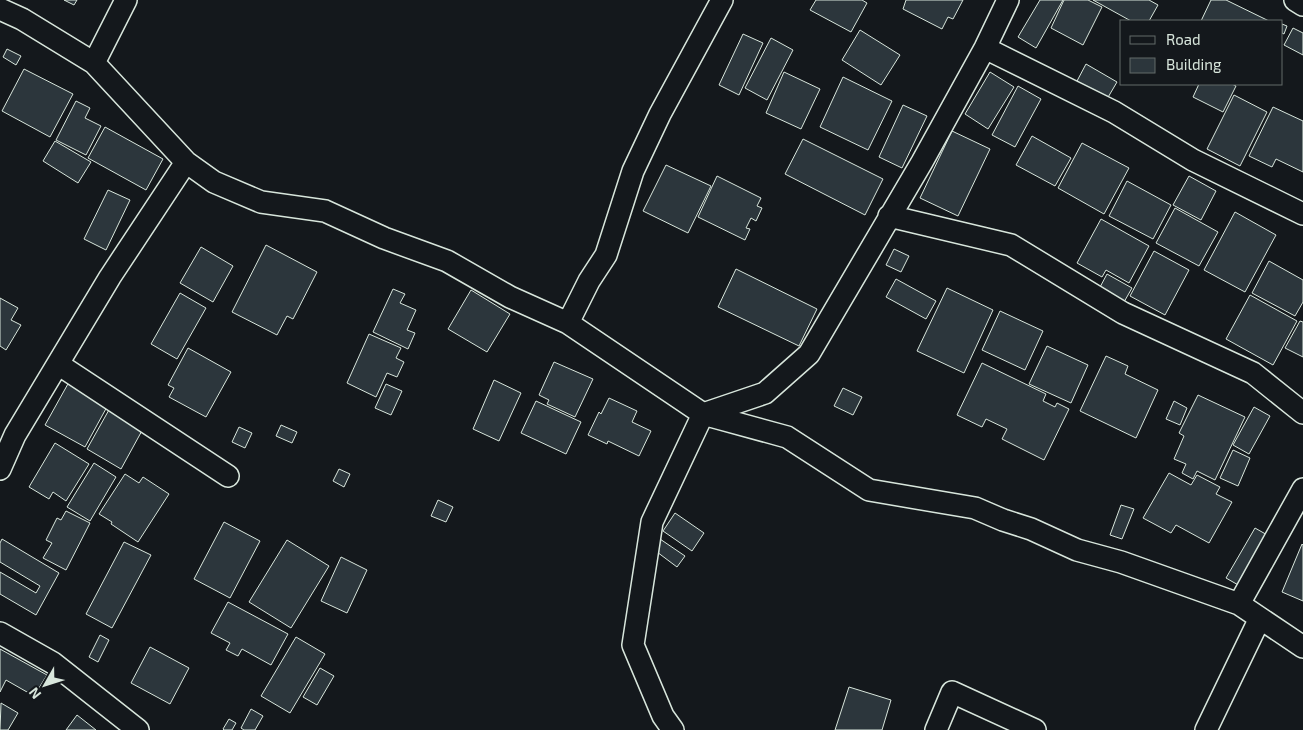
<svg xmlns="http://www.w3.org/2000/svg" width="1303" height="730" viewBox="0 0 1303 730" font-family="'Exo 2',sans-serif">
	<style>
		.building { fill: #2c363c; stroke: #d8e6dc }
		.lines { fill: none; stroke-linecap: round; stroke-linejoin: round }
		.street-casing { stroke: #d8e6dc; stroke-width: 24 }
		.street { stroke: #14181c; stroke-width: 21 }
	</style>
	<rect width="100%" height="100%" fill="#14181c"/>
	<path class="building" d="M64,0H77L74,5Z
		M816,0H862L867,3L851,32L810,10Z
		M906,0H963L953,19L948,17L942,29L903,9Z
		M1040,0H1063L1036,48L1018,37Z
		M1064,0H1088L1102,7L1083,45L1051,28Z
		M1093,0H1149L1158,5L1149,21H1131Z
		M1211,0H1226L1269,21H1201Z
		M1282,24L1287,26L1284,34L1282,33Z
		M1293,28L1303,33V55L1284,45Z
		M860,30L900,55L881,85L842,60Z
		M743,34L763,43L739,95L719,85Z
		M771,38L793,50L767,100L745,88Z
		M7,49L21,56L16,65L3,57Z
		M1086,64L1117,82L1107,99L1077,81Z
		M24,69L73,94L50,137L2,111Z
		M784,72L820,89L801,129L766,113Z
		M990,72L1014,87L988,129L965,114Z
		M843,77L892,101L868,150L820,127Z
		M1199,84H1232L1236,86L1223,112L1193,97Z
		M1018,86L1041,99L1015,147L992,135Z
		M1234,95L1267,112L1240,166L1207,149Z
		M76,101L90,108L85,118L101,126L86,155L56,140Z
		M903,105L927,116L902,168L879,157Z
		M1273,107L1303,121V172L1276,159L1272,167L1249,156Z
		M105,127L163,159L146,190L88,158Z
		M952,131L990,149L958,216L920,198Z
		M1032,136L1071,158L1055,186L1016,165Z
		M803,139L883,179L865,215L785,174Z
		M55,141L91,162L78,183L43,161Z
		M1082,143L1129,168L1104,214L1058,188Z
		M666,165L711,186L688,233L643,211Z
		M717,176L761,198L757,206L762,208L756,221L751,218L746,228L750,229L745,240L698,217Z
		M1189,176L1216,191L1201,220L1173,205Z
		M1127,181L1171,205L1153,239L1109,216Z
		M108,190L130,200L106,250L84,239Z
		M1175,208L1218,232L1199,266L1156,243Z
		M1235,212L1276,235L1245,292L1204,270Z
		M1101,219L1149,246L1129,283L1106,270L1102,277L1077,263Z
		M266,245L317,272L293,319L287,316L277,335L232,312Z
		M201,247L233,266L213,302L180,283Z
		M894,249L909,256L901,272L886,265Z
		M1154,251L1189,270L1165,315L1130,296Z
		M1269,261L1303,280V302L1295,316L1252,293Z
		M736,269L817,309L799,346L718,307Z
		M1107,274L1132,288L1124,302L1099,289Z
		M896,279L936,301L926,319L886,297Z
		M947,288L993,310L964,373L917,351Z
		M393,289L405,294L400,303L416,310L407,330L415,333L408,349L373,332Z
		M471,290L510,314L487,352L448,329Z
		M180,293L206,308L177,359L151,344Z
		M1250,295L1297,321L1273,365L1226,339Z
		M0,298L18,308L11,320L21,325L6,350L0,346Z
		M1000,311L1043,331L1025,370L982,350Z
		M1300,321L1303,322V357L1285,348Z
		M369,334L401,348L396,358L404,362L397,377L387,373L376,397L347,383Z
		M1047,346L1088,365L1071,403L1029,384Z
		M188,348L231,372L206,417L169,397L174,388L168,385Z
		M1106,356L1128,366L1125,374L1158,390L1136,438L1080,411Z
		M554,362L593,379L575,417L547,404L549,400L539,395Z
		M982,363L1046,394L1043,401L1055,407L1057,403L1069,409L1044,460L1002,439L1007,429L986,419L982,427L957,415Z
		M494,380L521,393L499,441L473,429Z
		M69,382L108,405L85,447L45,425Z
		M386,384L402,391L391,415L375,408Z
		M843,388L862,397L853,415L834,406Z
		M1198,395L1245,417L1215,480L1197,471L1193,479L1182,473L1186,464L1174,459L1184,436L1179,433Z
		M609,398L637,411L632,422L651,431L639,456L608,441L607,444L588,435L599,412L601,414Z
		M536,401L581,422L566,454L521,433Z
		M1174,401L1187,408L1180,425L1166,419Z
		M1254,407L1270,416L1249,454L1233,445Z
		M110,408L144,427L121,469L87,449Z
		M281,425L297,432L292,443L276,436Z
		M239,427L252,433L245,448L232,442Z
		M55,443L89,464L66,501L53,492L49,499L29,487Z
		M1233,450L1250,458L1238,486L1220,478Z
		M94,463L116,477L90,521L67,507Z
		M339,469L350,474L344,487L333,481Z
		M1169,473L1191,485L1197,475L1220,487L1216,494L1232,502L1209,543L1176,525L1171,533L1143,518Z
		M125,474L139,483L143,477L169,494L138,542L111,524L112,522L99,514Z
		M438,500L453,507L446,522L431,516Z
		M1121,505L1134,509L1122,539L1110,535Z
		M66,511L90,523L66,570L43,558L52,543L46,540L57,518L61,520Z
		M675,513L704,533L692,551L663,531Z
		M224,522L260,541L230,598L194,579Z
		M1255,528L1269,536L1240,586L1226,578Z
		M2,539L59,573L36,615L0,594V572L36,593L40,586L0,562V543Z
		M660,539L685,556L677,567L653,549Z
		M287,540L329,566L291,628L249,602Z
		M124,542L151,555L112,628L86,614Z
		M1302,544L1303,545V601L1282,592Z
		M341,557L367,570L347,613L321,601Z
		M228,602L288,634L271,665L242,649L238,656L226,650L230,643L211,633Z
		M100,635L109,640L98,662L89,657Z
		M296,637L325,654L290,713L261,696Z
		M150,647L189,668L170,704L131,683Z
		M0,649L47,675L34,696L6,680L0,692Z
		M320,668L334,676L317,705L303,697Z
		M849,687L891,700L882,730H835Z
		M1,703L18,713L8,730H0Z
		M251,709L263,716L255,730H244L241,728Z
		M77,715L96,730H66Z
		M229,719L236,723L232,730H224L223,729Z"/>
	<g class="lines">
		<defs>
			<path id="street" d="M1295,0L1303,5
				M0,9L22,19L94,63L186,162L214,182L261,202L325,211L384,238L447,261L510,297L568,323L703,414L787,437L869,490L975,508L1003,520L1031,529L1077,550L1121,562L1239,604L1303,647
				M985,48L1114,112L1193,160L1303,214
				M94,63L126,0
				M889,216L1011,245L1123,313L1253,373L1303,413
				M568,323L589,281L606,255L633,171L660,114L722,0
				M58,364L228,476
				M0,469L15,435L110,277L186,162
				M1239,604L1303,489
				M0,633L53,663L138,730
				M673,730L663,716L633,645L652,522L703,414L765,393L809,354L922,162L985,48L1008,0
				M936,730L952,692L1035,730
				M1206,730L1260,618"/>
		</defs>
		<use href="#street" class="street-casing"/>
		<use href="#street" class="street"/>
	</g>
	<rect x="1120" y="20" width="162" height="65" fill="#14181c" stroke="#626a69"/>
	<rect x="1130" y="36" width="25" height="8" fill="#14181c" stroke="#626a69"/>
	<text x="1166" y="45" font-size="15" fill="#d8e6dc">Road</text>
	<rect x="1130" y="58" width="25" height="15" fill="#2c363c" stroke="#626a69"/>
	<text x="1166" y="70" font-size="15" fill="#d8e6dc">Building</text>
	<g transform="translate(45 685) rotate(231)" stroke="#14181c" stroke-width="4" paint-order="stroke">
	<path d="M0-4L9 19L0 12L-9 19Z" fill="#d8e6dc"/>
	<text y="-8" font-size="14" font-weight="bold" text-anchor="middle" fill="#d8e6dc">N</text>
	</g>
</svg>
